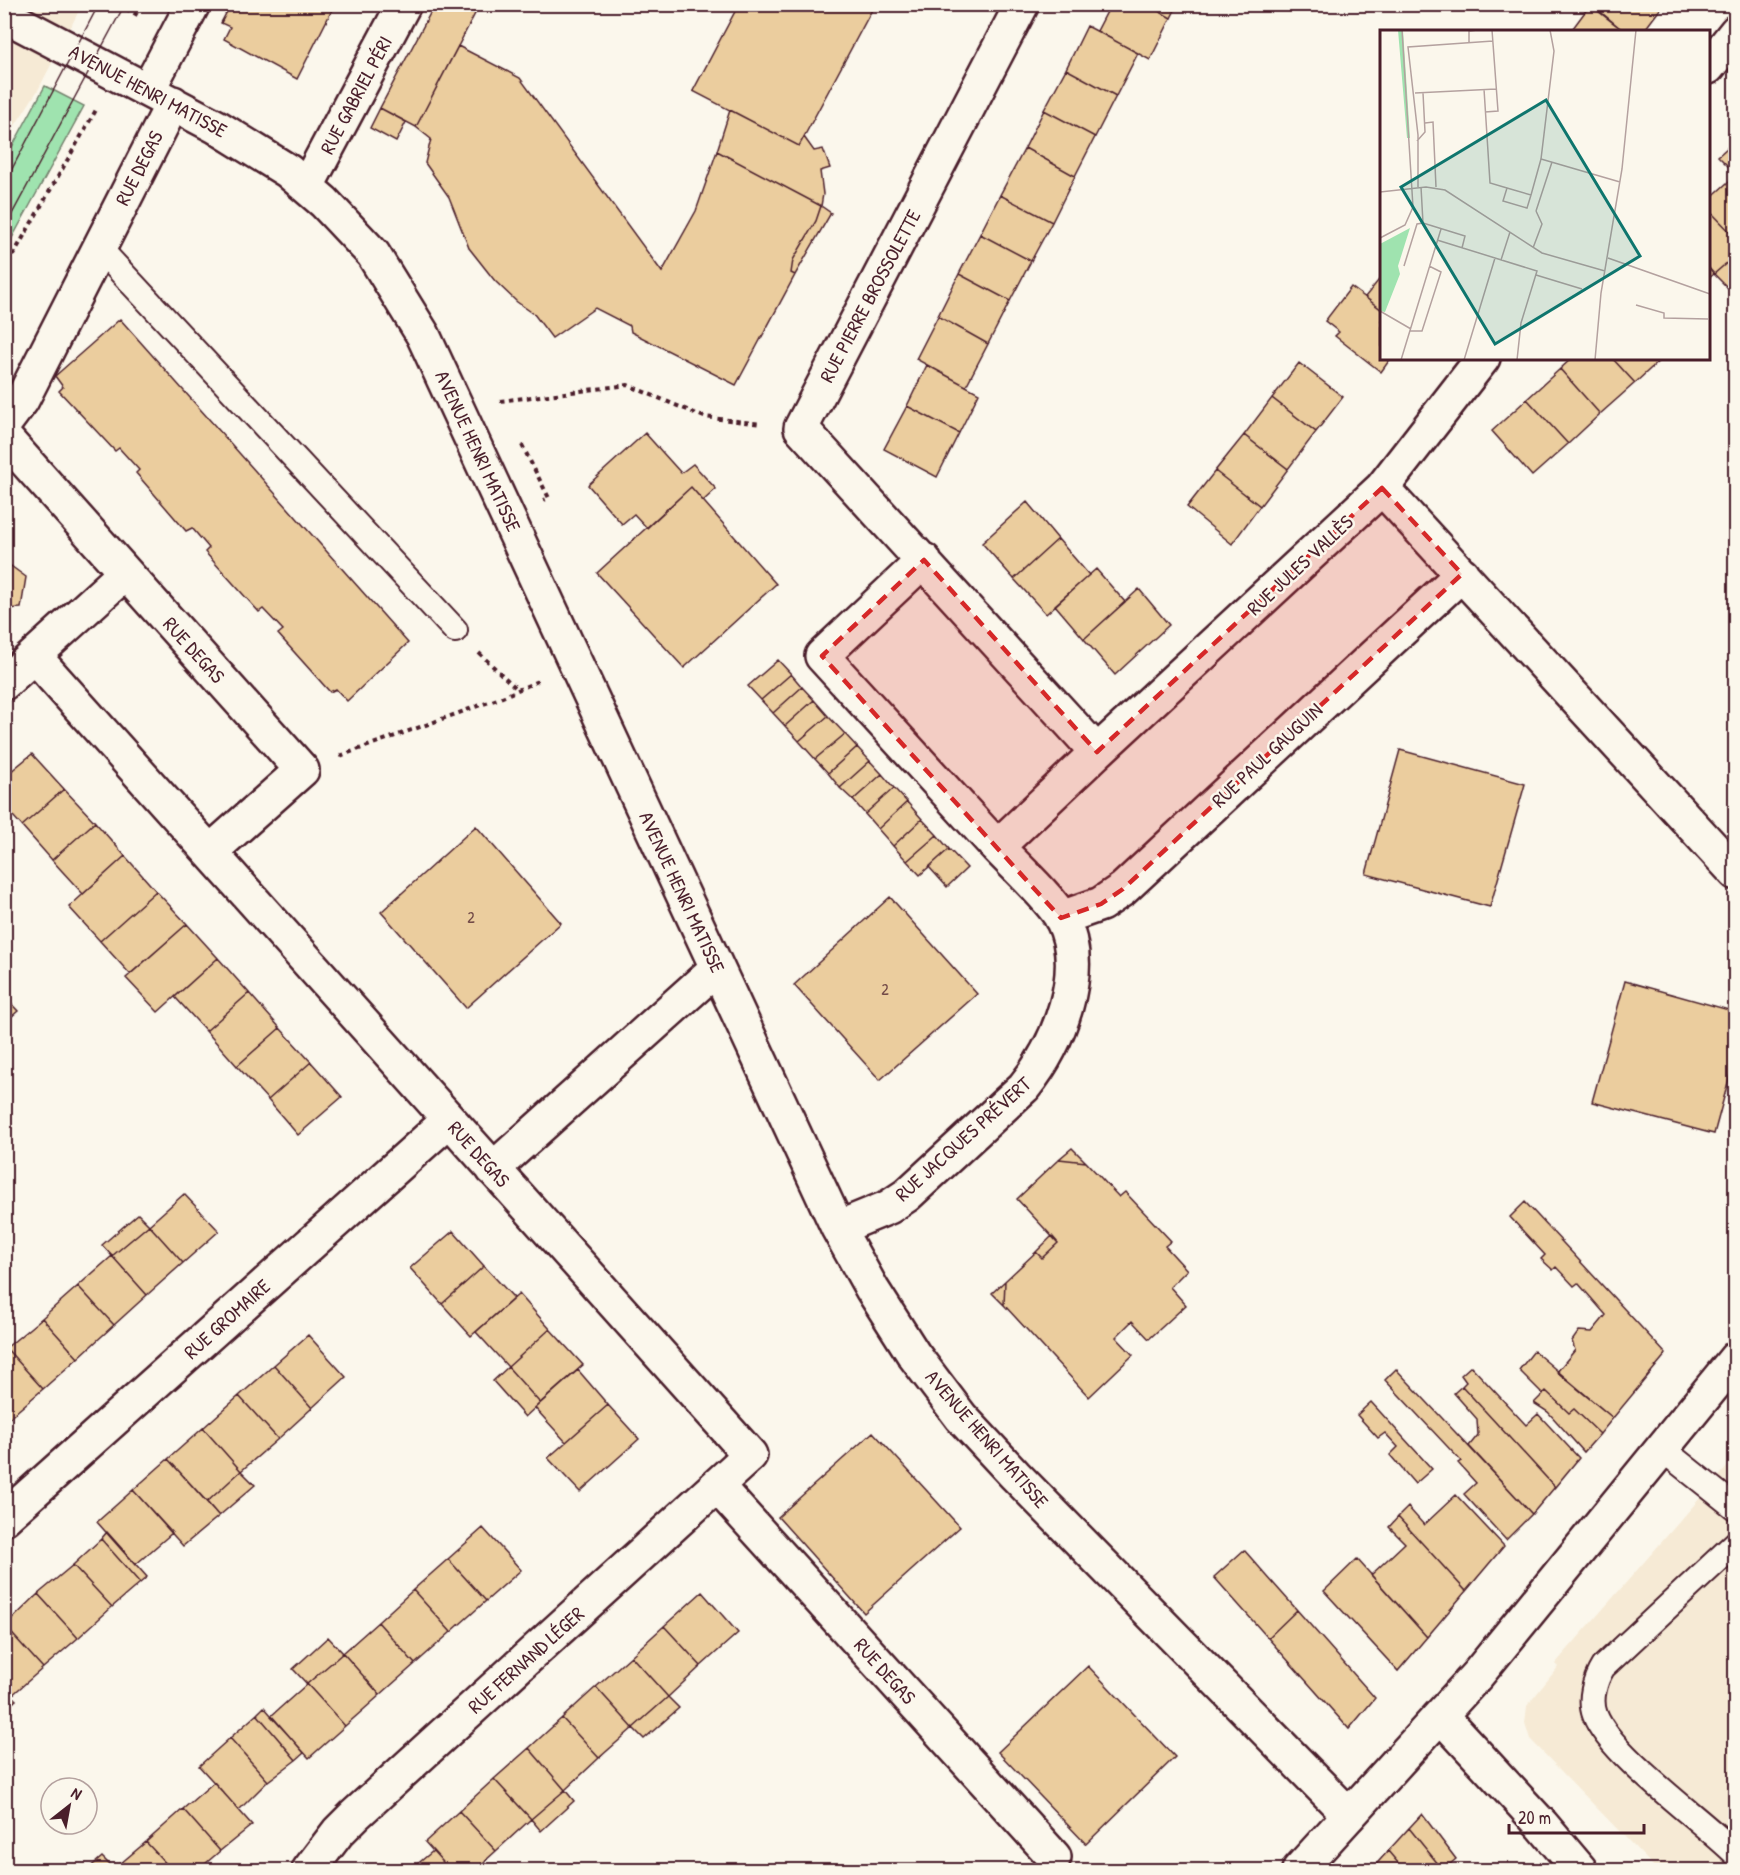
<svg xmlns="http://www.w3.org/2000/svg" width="1740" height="1875" viewBox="0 0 1740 1875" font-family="'Patrick Hand',sans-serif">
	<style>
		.built { fill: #f6ead5 }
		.green { fill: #9fe3af; stroke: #74816d; stroke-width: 1.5 }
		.building { fill: #ebcd9e; stroke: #4a1f2b; stroke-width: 1.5 }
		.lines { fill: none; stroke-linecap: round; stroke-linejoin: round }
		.service-casing { stroke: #4a1f2b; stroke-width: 28 }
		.minor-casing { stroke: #4a1f2b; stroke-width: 38 }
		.tertiary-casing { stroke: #4a1f2b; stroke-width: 38 }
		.path { stroke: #4a1f2b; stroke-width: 4; stroke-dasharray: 4.5 4.5; stroke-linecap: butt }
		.service { stroke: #fbf7ec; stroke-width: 24 }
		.minor { stroke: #fbf7ec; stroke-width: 33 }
		.tertiary { stroke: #fbf7ec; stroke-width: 33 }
		.tram { stroke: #4a1f2b; stroke-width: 1.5 }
		.marked { fill: #d62828; fill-opacity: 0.2; stroke: #d62828; stroke-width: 4.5; stroke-dasharray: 12 8; stroke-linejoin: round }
		.labels { text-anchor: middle; stroke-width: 5; stroke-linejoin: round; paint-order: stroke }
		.number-label { font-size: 16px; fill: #724a48 }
		.street-label { font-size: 20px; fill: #4a1f2b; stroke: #fbf7ec }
		.inset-road { fill: none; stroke: #b4a19f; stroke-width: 1.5 }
		.view { fill: #0f766e; fill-opacity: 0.15; stroke: #0f766e; stroke-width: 3 }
		.inset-edge { fill: none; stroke: #4a1f2b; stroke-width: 3 }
	</style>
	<rect width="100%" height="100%" fill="#fbf7ec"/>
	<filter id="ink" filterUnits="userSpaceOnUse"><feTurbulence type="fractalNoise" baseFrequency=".0167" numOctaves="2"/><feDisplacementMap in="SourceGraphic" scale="12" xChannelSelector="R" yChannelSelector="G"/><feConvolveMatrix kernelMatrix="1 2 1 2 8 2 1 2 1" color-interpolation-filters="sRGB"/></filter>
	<g filter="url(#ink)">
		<path class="built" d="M5,5H82L38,90L5,141Z
			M1735,1458V1870H1657L1530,1739L1525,1723L1527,1706L1558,1667L1555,1664Z"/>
		<path class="green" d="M45,86L84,106L5,251V160Z"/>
		<path class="building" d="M231,4H335L297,79L224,39L230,27L221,23Z
			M435,4H480L416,127L380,108Z
			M739,4H875L799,146L693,91Z
			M1111,4H1146L1171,18L1150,60L1097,31Z
			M1146,4H1178L1171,18Z
			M1591,4H1664L1643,32H1625Z
			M1590,5L1625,32H1570Z
			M1087,26L1138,53L1116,96L1066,69Z
			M458,46L520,78L662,272L696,211L717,151L821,206L816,221L793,260L791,273L795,275L736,385L631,332L630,326L595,308L552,338L534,314L517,302L495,281L469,248L449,197L425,163L431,139L416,127Z
			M1066,69L1116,96L1095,137L1044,110Z
			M380,108L406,122L396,142L370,128Z
			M730,110L799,146L804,137L814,151L823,149L830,168L820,171L823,194L821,206L717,151Z
			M1044,110L1095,137L1075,176L1025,148Z
			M1736,140V174L1718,156Z
			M1025,148L1075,176L1052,222L1000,195Z
			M1736,175V238L1708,209V200Z
			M1000,195L1052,222L1031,261L980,234Z
			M821,206L831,213L795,275L791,273L793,260L816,221Z
			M1708,209L1736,238V255L1714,274L1708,267Z
			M980,234L1031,261L1010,301L959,274Z
			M1736,255V282L1728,288L1714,274Z
			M1708,267L1714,274L1708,279Z
			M959,274L1010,301L988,344L938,316Z
			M1382,276V310L1365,297Z
			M1351,287L1382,310V358H1391L1381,372L1335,336L1339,332L1325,321Z
			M938,316L988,344L966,386L916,359Z
			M120,319L408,643L347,701L336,689L330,692L278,634L283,630L263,609L259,612L205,552L209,548L192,528L186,531L136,473L139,470L119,448L115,451L59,391L63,387L55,376Z
			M1572,358H1612L1635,383L1600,414L1560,369Z
			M1612,358H1662L1635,383Z
			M1299,363L1343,397L1316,432L1272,398Z
			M927,365L979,393L959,433L907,406Z
			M1560,369L1600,414L1568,444L1527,399Z
			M1272,398L1316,432L1288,469L1244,435Z
			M1527,399L1568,444L1532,476L1492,431Z
			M907,406L959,433L937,477L884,449Z
			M645,433L681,473L693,464L716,489L703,501L691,487L647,528L634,514L622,524L588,485Z
			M1244,435L1288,469L1260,506L1215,471Z
			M1215,471L1260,506L1232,544L1187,507Z
			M691,487L776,584L684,668L597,573Z
			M1027,502L1058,539L1014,579L982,543Z
			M1058,539L1089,575L1046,614L1014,579Z
			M4,561L26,577L21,608L4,609Z
			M1096,569L1125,602L1084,639L1055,605Z
			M1139,589L1169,625L1115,675L1084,639Z
			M778,660L791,674L761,700L748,686Z
			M791,674L802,687L773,713L761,700Z
			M802,687L814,700L785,726L773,713Z
			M814,700L828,716L799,741L785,726Z
			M828,716L845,734L815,759L799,741Z
			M845,734L857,747L828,773L815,759Z
			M857,747L870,761L840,788L828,773Z
			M1400,750L1525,784L1490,907L1366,874Z
			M32,754L64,789L22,826L4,806V777Z
			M870,761L882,774L853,800L840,788Z
			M882,774L894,788L865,814L853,800Z
			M894,788L907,802L878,829L865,814Z
			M64,789L95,822L52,860L22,826Z
			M907,802L922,819L893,846L878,829Z
			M922,819L937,835L907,861L893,846Z
			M95,822L125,856L83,894L52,860Z
			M476,826L561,923L466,1008L381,912Z
			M937,835L949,849L920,875L907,861Z
			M949,849L967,868L947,887L929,867Z
			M125,856L156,891L100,941L69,907Z
			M156,891L187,924L130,974L100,941Z
			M890,897L977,994L880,1080L794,985Z
			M187,924L218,958L158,1012L126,978Z
			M218,958L249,993L206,1031L175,997Z
			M1625,981L1736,1012V1053L1714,1134L1592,1102Z
			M249,993L280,1028L237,1066L206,1031Z
			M4,996L18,1011L4,1023Z
			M280,1028L311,1062L268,1100L237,1066Z
			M311,1062L342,1097L298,1135L268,1100Z
			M1072,1148L1086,1162L1059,1159Z
			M1059,1159L1086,1162L1119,1197L1125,1192L1171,1241L1165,1246L1187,1270L1170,1287L1186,1305L1149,1339L1132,1321L1116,1337L1133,1355L1089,1397L1004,1305L1005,1281L1036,1252L1042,1258L1058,1243L1017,1199Z
			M184,1194L219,1231L183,1263L149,1225Z
			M1525,1202L1666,1354L1613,1418L1557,1372L1575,1350L1572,1341L1579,1331L1592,1332L1606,1315L1578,1283L1574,1286L1556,1267L1553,1270L1541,1259L1545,1255L1510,1217Z
			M138,1214L149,1225L112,1256L102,1245Z
			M149,1225L183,1263L147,1295L112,1256Z
			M453,1231L484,1266L442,1304L410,1268Z
			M1052,1236L1058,1243L1042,1258L1036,1252Z
			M112,1256L147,1295L114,1325L78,1286Z
			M484,1266L514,1298L471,1336L442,1304Z
			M1005,1281L1004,1305L992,1293Z
			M78,1286L114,1325L78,1358L42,1318Z
			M519,1294L550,1329L508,1367L476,1332Z
			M42,1318L78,1358L43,1389L6,1348Z
			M550,1329L583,1365L540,1403L508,1367Z
			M308,1335L346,1377L312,1408L274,1365Z
			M6,1348L43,1389L7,1420L4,1417Z
			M1534,1351L1613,1418L1600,1434L1574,1409L1569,1413L1546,1391L1543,1394L1519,1370Z
			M274,1365L312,1408L278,1439L239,1396Z
			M1471,1366L1526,1425L1538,1414L1579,1458L1555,1487L1462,1386L1466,1382L1461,1375Z
			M508,1367L540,1403L525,1417L493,1381Z
			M1396,1369L1532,1514L1506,1540L1464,1494L1476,1483L1458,1463L1461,1461L1385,1380Z
			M578,1370L608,1405L566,1442L535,1408Z
			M1462,1386L1555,1487L1532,1514L1469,1446L1478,1435L1477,1419L1454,1393Z
			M1546,1391L1569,1413L1574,1409L1600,1434L1584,1452L1548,1412L1534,1403Z
			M239,1396L278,1439L241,1471L203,1428Z
			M1371,1402L1432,1469L1415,1484L1390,1455L1398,1447L1385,1433L1378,1438L1357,1415Z
			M608,1405L639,1439L580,1492L548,1458Z
			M203,1428L241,1471L207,1502L168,1459Z
			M873,1432L960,1527L864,1613L778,1517Z
			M168,1459L219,1516L183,1546L133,1490Z
			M241,1471L255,1485L219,1516L207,1502Z
			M133,1490L172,1533L135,1565L97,1522Z
			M1456,1495L1504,1546L1466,1591L1398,1517L1408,1507L1424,1525Z
			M1398,1517L1466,1591L1427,1637L1371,1575L1405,1543L1389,1527Z
			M483,1528L521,1570L486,1601L448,1559Z
			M107,1532L147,1577L140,1583L101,1539Z
			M101,1539L140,1583L112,1607L73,1565Z
			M1244,1550L1297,1610L1268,1638L1214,1577Z
			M448,1559L486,1601L451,1632L413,1590Z
			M1357,1559L1427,1637L1398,1671L1324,1591Z
			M73,1565L112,1607L78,1638L38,1594Z
			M413,1590L451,1632L415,1664L378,1622Z
			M702,1592L738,1633L701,1666L664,1626Z
			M38,1594L78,1638L43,1668L5,1626Z
			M1297,1610L1375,1698L1349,1729L1268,1638Z
			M378,1622L415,1664L380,1695L343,1653Z
			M5,1626L43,1668L11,1696L4,1688Z
			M664,1626L701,1666L668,1697L631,1656Z
			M328,1637L343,1653L307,1684L293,1669Z
			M343,1653L380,1695L345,1726L307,1684Z
			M631,1656L668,1697L633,1728L596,1687Z
			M1088,1666L1175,1757L1086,1844L998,1752Z
			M307,1684L345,1726L309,1758L271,1716Z
			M596,1687L633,1728L599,1758L562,1718Z
			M4,1688L16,1700L4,1711Z
			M668,1697L679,1708L644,1739L633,1728Z
			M264,1707L304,1753L296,1760L257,1714Z
			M257,1714L296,1760L268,1781L230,1738Z
			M562,1718L599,1758L565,1790L529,1748Z
			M230,1738L268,1781L239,1810L199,1766Z
			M529,1748L565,1790L531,1819L494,1779Z
			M494,1779L531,1819L496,1851L459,1811Z
			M214,1782L252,1825L220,1851L183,1809Z
			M565,1790L574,1801L541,1831L531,1819Z
			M183,1809L220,1851L198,1870H172L146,1842Z
			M459,1811L496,1851L475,1870H450L425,1842Z
			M1422,1814L1456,1859L1443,1870L1409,1828Z
			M1409,1828L1443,1870H1404L1388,1851Z
			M146,1842L172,1870H115L114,1869Z
			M433,1851L450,1870H414L417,1868L415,1866Z
			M1388,1851L1404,1870H1371Z
			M102,1857L115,1870H87Z"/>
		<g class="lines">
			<defs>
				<path id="service" d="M98,247L455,630
					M1662,1449L1736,1508
					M1736,1543L1603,1667C1595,1680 1589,1699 1595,1715C1610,1755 1702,1820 1736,1854"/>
				<path id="minor" d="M4,15L217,127L288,171L324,202L373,254L423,335L838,1228L872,1289L914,1355L961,1417L1015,1475L1349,1815
					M1708,67L1736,32
					M148,90L193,4
					M307,186L404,4
					M4,424L22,400L173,103
					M4,437L302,770L210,852
					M1382,488L1736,873
					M924,560L822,656L997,847L1097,752L801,428L1022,4
					M34,656L750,1455L355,1815L338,1832L309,1870
					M4,683L125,573
					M1097,752L1382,488L1483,358
					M1061,918L1101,904L1123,889L1462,574
					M493,1169L717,968
					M838,1228L889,1207L907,1195L1024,1087C1058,1045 1089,971 1062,919C1052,900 1013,864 997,847
					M717,1486L1054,1857
					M4,1518L449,1120
					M1441,1716L1542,1825L1580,1870"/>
				<path id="tertiary" d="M1299,1870L1478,1674L1736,1358"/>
			</defs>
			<use href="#service" class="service-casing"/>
			<use href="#minor" class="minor-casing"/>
			<use href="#tertiary" class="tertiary-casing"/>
			<path class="path" d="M118,4L141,17
				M4,271L96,110
				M500,401L628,385L704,417L761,424
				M522,445L549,498L544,500
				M479,653L518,690
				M340,756L500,698L540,680"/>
			<use href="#service" class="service"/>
			<use href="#minor" class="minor"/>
			<use href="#tertiary" class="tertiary"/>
			<path class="tram" d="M4,184L99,4
				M4,229L125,4"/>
		</g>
	</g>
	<path class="marked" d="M1382,488L1462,574L1123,889L1101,904L1061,918L822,656L924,560L1097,752Z"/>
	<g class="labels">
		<g class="number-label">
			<text x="471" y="923">2</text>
			<text x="885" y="995">2</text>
		</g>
		<g class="street-label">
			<text transform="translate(148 91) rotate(28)" y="7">AVENUE HENRI MATISSE</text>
			<text transform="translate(356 95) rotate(-62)" y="7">RUE GABRIEL PÉRI</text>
			<text transform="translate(139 168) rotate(-63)" y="7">RUE DEGAS</text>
			<text transform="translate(870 296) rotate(-62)" y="7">RUE PIERRE BROSSOLETTE</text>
			<text transform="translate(478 451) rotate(65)" y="7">AVENUE HENRI MATISSE</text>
			<text transform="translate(1300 565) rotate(-43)" y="7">RUE JULES VALLÈS</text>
			<text transform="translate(194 650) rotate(48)" y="7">RUE DEGAS</text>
			<text transform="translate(1267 755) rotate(-43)" y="7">RUE PAUL GAUGUIN</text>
			<text transform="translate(682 892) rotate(65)" y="7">AVENUE HENRI MATISSE</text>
			<text transform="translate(963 1139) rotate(-42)" y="7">RUE JACQUES PRÉVERT</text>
			<text transform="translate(479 1154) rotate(48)" y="7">RUE DEGAS</text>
			<text transform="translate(227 1319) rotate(-42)" y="7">RUE GROMAIRE</text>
			<text transform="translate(987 1439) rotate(49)" y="7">AVENUE HENRI MATISSE</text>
			<text transform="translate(526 1660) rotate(-42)" y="7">RUE FERNAND LÉGER</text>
			<text transform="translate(885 1671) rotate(48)" y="7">RUE DEGAS</text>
		</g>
	</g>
	<g transform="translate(1380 30)">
		<rect width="330" height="330" fill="#fbf7ec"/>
		<path d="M18,0H23L30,108H27ZM30,198L18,236L20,244L5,282L0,281V214Z" fill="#9fe3af"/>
		<path class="inset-road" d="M89,13V1L98,0M104,59L110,153L127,158L151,165L147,178L123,171L127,158M35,63L116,59M105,82L118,81L112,0M45,93L53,92L56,157M37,111L45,102L43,63M161,129L240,152M38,157V105L28,17L113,11M41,157L43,193M0,162L46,157L65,160L162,223L225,241M151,165L161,129L174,21L170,0M156,181L172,132M43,193L85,206L82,218M0,208L25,195L33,177L22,0M57,210L157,241L141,293L137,330M153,218L162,194L156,181M228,228L330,264M121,230L130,202M24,236L37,194L43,193M156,245L202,259M330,269V310M256,275L284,283V288L328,289M0,281L31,299M30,301H42L61,242L49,236M21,330L61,199M84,330L115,228M215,330L221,263L242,139L256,0"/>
		<path class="view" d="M166,70L260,226L115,314L21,157Z"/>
		<rect width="330" height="330" class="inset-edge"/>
	</g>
	<rect width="1740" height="1875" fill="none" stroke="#fbf7ec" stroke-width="24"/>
	<rect x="12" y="12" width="1716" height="1851" fill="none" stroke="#4a1f2b" stroke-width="2" filter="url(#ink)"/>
	<g transform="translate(69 1806) rotate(31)"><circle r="28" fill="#fbf7ec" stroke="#b4a19f" stroke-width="1.5"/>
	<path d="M0-4.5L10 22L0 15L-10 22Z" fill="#4a1f2b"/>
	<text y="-9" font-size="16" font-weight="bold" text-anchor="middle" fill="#4a1f2b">N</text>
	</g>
	<path d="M1509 1824v9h135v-9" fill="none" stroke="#4a1f2b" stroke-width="3"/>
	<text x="1518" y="1824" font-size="18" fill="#4a1f2b" stroke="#fbf7ec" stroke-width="4.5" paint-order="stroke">20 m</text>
</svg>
